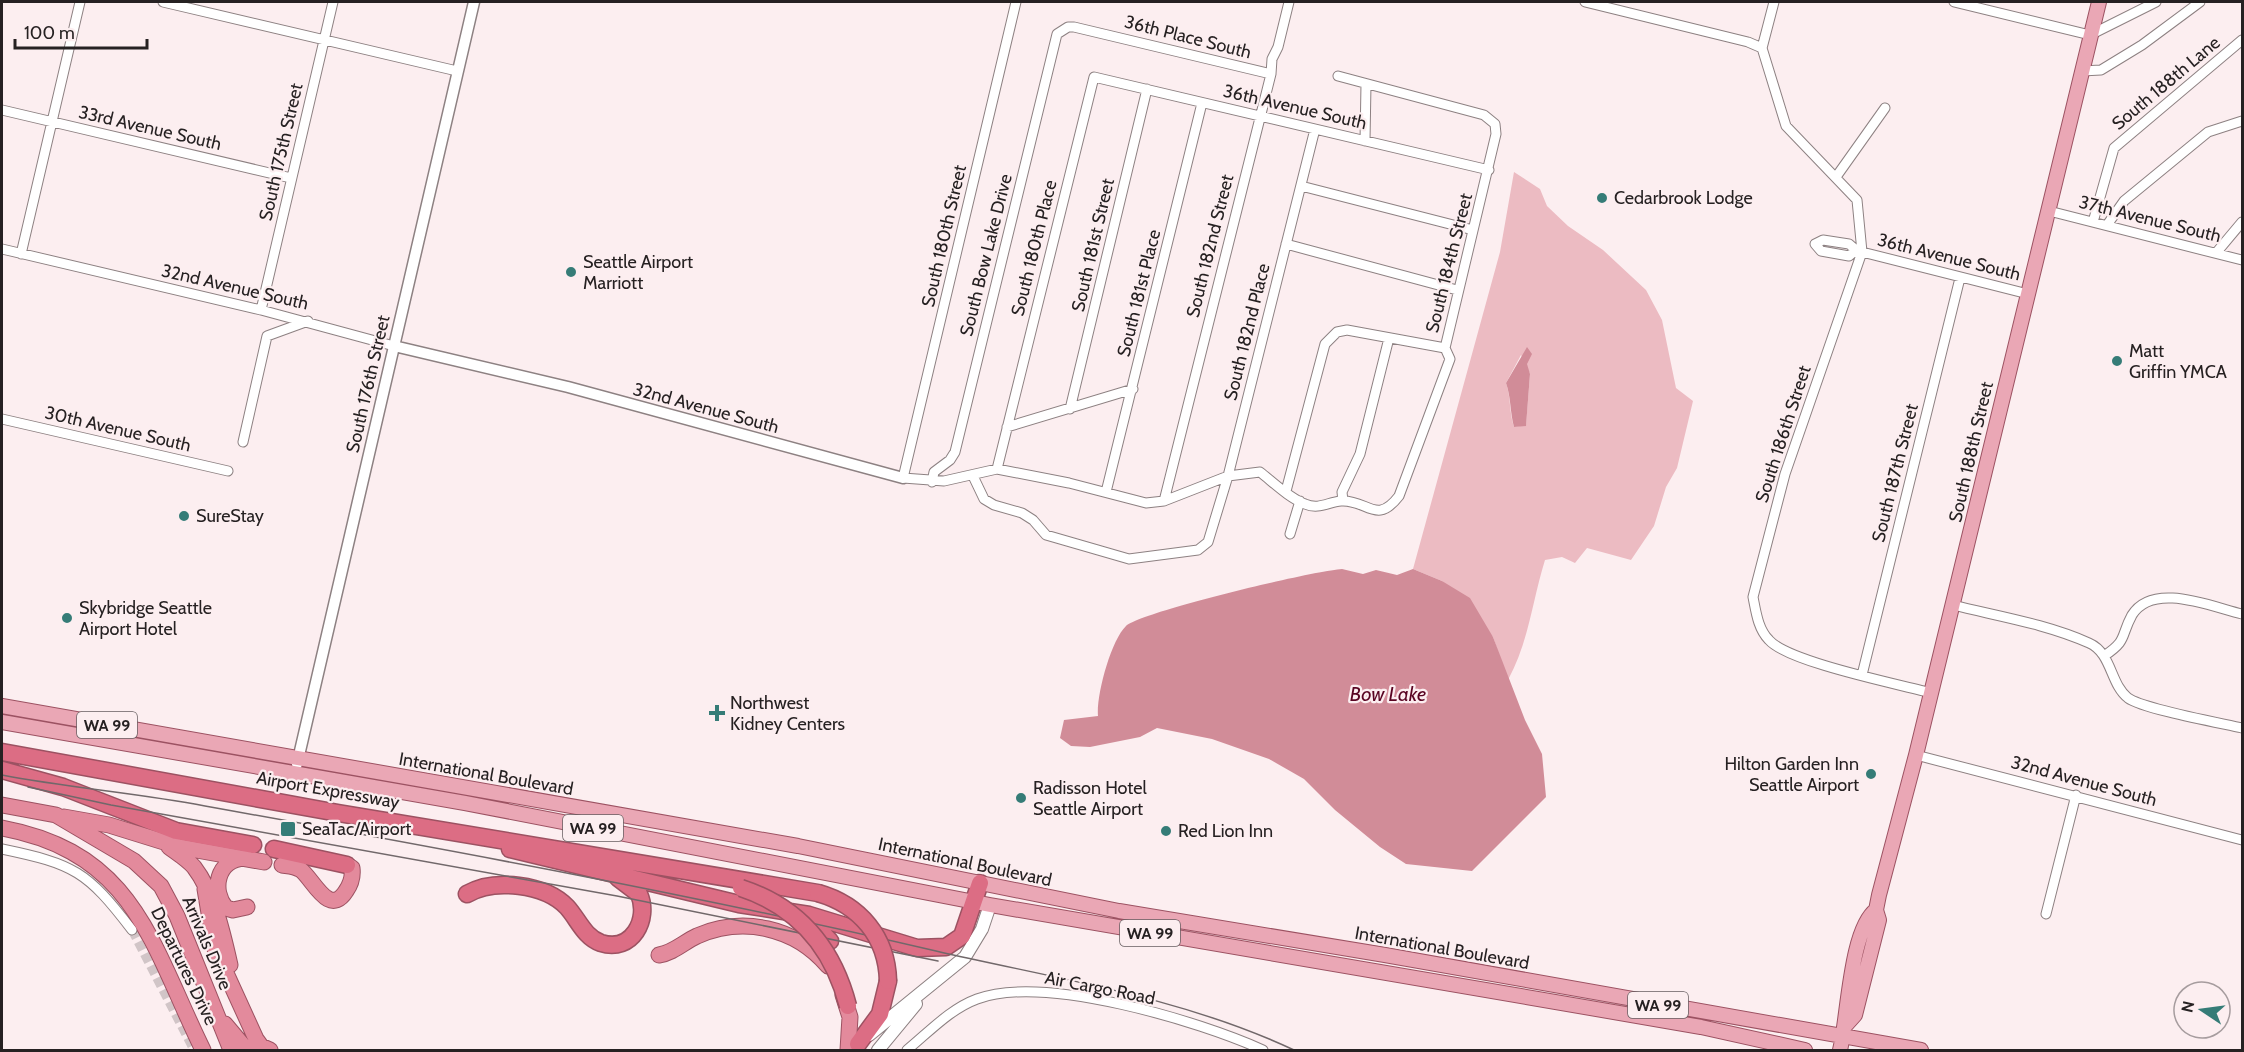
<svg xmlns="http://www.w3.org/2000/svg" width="2244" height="1052" viewBox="0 0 2244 1052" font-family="Cabin,sans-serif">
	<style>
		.green { fill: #ecbbc2; fill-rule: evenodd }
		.water { fill: #d18c98 }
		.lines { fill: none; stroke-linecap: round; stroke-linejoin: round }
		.minor-tunnel { stroke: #d1c5c7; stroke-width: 9; stroke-dasharray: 9 4.5; stroke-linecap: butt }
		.minor-casing { stroke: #8d8182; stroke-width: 11 }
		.tertiary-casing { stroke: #8d8182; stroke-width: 13 }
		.secondary-casing { stroke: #8d8182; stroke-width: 14 }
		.primary-casing { stroke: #9c5262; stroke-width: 16 }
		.trunk-casing { stroke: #9c5262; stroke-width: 17 }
		.motorway-casing { stroke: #9c5262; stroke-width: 19 }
		.minor { stroke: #fff; stroke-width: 9 }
		.tertiary { stroke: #fff; stroke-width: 10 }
		.secondary { stroke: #fff; stroke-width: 12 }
		.primary { stroke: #eaa7b5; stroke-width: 14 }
		.trunk { stroke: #e38a9c; stroke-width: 15 }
		.motorway { stroke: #dc6d84; stroke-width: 16 }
		.tram { stroke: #71686a; stroke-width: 1.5 }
		.motorway-bridge-casing { stroke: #9c5262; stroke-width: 19; stroke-linecap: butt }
		.motorway-bridge { stroke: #dc6d84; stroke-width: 16 }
		.poi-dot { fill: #357c77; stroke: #fceef0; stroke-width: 2 }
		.labels { text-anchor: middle; stroke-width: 4.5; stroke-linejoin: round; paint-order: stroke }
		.shield { fill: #fceef0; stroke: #665e60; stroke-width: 1.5 }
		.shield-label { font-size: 16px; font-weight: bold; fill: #262122 }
		.street-label { font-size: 18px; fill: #262122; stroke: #fceef0 }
		.poi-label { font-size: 18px; fill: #262122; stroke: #fceef0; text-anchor: start }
		.water-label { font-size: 20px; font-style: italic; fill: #590422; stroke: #fceef0 }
	</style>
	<rect width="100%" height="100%" fill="#fceef0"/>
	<path class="green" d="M1514,172L1540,189L1547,206L1568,226L1603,250L1646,290L1662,320L1676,388L1693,401L1677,468L1666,487L1654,526L1631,560L1587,548L1575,563L1562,557L1545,560C1532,602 1529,641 1508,680L1493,637L1442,581L1413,569L1500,252ZM1521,355L1530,374L1526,425L1514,427C1509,412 1511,397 1506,383Z"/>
	<path class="water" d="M1527,347L1532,354L1527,364L1530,374L1526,426L1514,427C1510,412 1511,397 1506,383Z
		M1342,569L1363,574L1376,570L1397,575L1413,569L1442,581L1470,598L1493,637L1525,720L1542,754L1546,797L1472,871L1406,864L1380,847L1335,810L1304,779L1269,759L1212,739L1157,728L1140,737L1090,747L1071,746L1060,738L1064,720L1098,716C1096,696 1111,640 1126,626C1143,611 1313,571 1342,569Z"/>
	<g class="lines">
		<path class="minor-tunnel" d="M132,930L194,1050"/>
		<defs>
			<path id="minor" d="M163,2L457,71
				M1016,2L903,478L944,481L997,469L1069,483L1146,503L1164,501L1228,476L1260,472C1273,482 1289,498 1305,504C1319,510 1328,502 1341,501C1367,499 1376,526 1399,496L1450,359L1445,348L1496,134L1495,124L1484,115L1338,76
				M1585,2L1748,42L1762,48
				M1954,2L2090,35L2156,2
				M1762,48L1786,126L1857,200L1862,252L1785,474L1753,597C1756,612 1758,629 1769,640C1788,662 1898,684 1931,693
				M1762,48L1774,2
				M2082,71L2101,70L2142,45L2200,2
				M2,110L291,178
				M1365,141L1366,84
				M1836,177L1885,108
				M1301,186L1473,230
				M2049,211L2242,260
				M2093,222L2114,148L2242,40
				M2107,225L2124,201L2208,132L2242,121
				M1823,240L1849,244L1856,250L1849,256L1821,251L1815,244Z
				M1286,244L1457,290
				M2,249L261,310L394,346
				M1858,251L2028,294
				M2216,253L2242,222
				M21,254L80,2
				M261,310L333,2
				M1070,409L1147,89
				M2,419L228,471
				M1007,427L1133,389
				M243,442L267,336L308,321
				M997,469L1094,77L1489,170
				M973,476L984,499L994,505L1022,513L1033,520L1046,535L1129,559L1198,550L1208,542L1228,476L1315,129
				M932,482L934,472L950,460L955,452L1057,34L1068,27H1074L1271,74
				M1286,491L1325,344L1337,332L1347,330L1445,348
				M1106,492L1202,103
				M1164,501L1271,74L1272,59L1278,47L1289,2
				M1343,501L1342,492L1360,454L1389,338
				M1290,534L1300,501
				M1953,605C1997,616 2047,624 2089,643C2112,653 2110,684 2128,698C2143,709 2220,723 2242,728
				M2104,656C2128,640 2120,637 2132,615C2153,581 2212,607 2242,614
				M1862,675L1960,278
				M1916,755L2242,840
				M2,849C74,864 87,871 132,930
				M2046,914L2076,795
				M907,1050C929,1032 950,1009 977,999C1044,974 1199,1021 1263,1050"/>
			<path id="tertiary" d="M394,346L568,387L903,478
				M297,764L474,2"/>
			<path id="secondary" d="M869,1035L965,957L982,929L990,905
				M878,1050L916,1004"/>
			<path id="primary" d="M2,706L798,846L1119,911L1385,955L1921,1050
				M2,722L465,803L990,905L1701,1027L1805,1050
				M1846,1025L1855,1015L1879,920L1876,910L1879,895L1916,755L2099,2
				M1840,1050C1848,1019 1850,929 1876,910"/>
			<path id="trunk" d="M2,805L56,815L134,861L161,886L177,916L231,1050
				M64,817L109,825L180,847L264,862
				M2,828C135,853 151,944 203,1050
				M169,847C177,853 187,859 194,867C214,893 223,934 230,965
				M244,858C217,860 211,890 226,908L233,910L247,907
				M282,865C289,866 295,866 301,870C313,879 329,918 346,891C351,884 353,876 352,868L347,865
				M205,889L215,949L256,1039L261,1046L270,1050
				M659,955C673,953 684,942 697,936C743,916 795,927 828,966
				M843,995L850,1017L848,1050
				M225,1024L247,1050"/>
			<path id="motorway" d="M2,752L338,813L818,893
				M2,770L63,787L176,831L253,845
				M274,849L347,865
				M510,849L739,904L809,915L917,948L946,947L962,936L980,883
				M467,894C494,878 545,884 567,907C578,919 584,937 601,943C632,953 650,919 639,894L618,878
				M807,917L830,941
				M858,1044L880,1014L888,981"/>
		</defs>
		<use href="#minor" class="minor-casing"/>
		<use href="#tertiary" class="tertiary-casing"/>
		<use href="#secondary" class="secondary-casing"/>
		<use href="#primary" class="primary-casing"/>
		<use href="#trunk" class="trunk-casing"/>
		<use href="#motorway" class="motorway-casing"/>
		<use href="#minor" class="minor"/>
		<use href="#tertiary" class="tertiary"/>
		<use href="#secondary" class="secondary"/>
		<use href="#primary" class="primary"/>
		<use href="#trunk" class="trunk"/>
		<use href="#motorway" class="motorway"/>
		<path class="tram" d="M2,775C69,788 138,793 205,806C450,850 694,895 936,951C1057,979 1181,997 1294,1050
			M28,787L111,805L617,896L938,961"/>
		<defs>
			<path id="motorway-bridge" d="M741,888C799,907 833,948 848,1006
				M818,893C860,905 887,937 888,981"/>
		</defs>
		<use href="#motorway-bridge" class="motorway-bridge-casing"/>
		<use href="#motorway-bridge" class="motorway-bridge"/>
	</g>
	<g class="poi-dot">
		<circle cx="1602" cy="198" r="6"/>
		<circle cx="571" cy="272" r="6"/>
		<circle cx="2117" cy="361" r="6"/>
		<circle cx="184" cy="516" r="6"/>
		<circle cx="67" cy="618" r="6"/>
		<path d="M714 704h6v6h6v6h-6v6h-6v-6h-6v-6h6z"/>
		<circle cx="1871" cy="774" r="6"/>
		<circle cx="1021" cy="798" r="6"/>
		<rect x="280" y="821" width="16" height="16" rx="3"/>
		<circle cx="1166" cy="831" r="6"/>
	</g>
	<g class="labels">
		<g class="shield">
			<rect x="77" y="712" width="60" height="26" rx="4.5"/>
			<rect x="563" y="815" width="60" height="26" rx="4.5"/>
			<rect x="1120" y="920" width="60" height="26" rx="4.5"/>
			<rect x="1628" y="992" width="60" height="26" rx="4.5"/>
		</g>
		<g class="shield-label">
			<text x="107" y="731">WA 99</text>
			<text x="593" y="834">WA 99</text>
			<text x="1150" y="939">WA 99</text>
			<text x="1658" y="1011">WA 99</text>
		</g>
		<g class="street-label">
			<text transform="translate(1188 37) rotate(14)" y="6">36th Place South</text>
			<text transform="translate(2166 83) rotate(-40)" y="6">South 188th Lane</text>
			<text transform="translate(1295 107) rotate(13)" y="6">36th Avenue South</text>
			<text transform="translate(150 128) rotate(13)" y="6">33rd Avenue South</text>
			<text transform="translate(281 152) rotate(-77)" y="6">South 175th Street</text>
			<text transform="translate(2150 219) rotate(14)" y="6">37th Avenue South</text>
			<text transform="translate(944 236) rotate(-77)" y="6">South 180th Street</text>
			<text transform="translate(1093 245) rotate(-77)" y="6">South 181st Street</text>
			<text transform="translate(1210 246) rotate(-76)" y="6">South 182nd Street</text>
			<text transform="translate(1034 248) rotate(-76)" y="6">South 180th Place</text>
			<text transform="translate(986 255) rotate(-76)" y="6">South Bow Lake Drive</text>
			<text transform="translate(1949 257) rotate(14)" y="6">36th Avenue South</text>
			<text transform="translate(1449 263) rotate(-76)" y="6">South 184th Street</text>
			<text transform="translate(235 287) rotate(13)" y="6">32nd Avenue South</text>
			<text transform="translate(1139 293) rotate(-76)" y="6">South 181st Place</text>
			<text transform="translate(1247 332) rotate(-76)" y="6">South 182nd Place</text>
			<text transform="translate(368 384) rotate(-77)" y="6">South 176th Street</text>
			<text transform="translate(706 408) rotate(15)" y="6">32nd Avenue South</text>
			<text transform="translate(118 429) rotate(13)" y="6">30th Avenue South</text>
			<text transform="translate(1783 434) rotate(-72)" y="6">South 186th Street</text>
			<text transform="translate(1971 452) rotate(-77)" y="6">South 188th Street</text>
			<text transform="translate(1895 473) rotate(-76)" y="6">South 187th Street</text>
			<text transform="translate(486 774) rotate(10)" y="6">International Boulevard</text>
			<text transform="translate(2084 781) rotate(15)" y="6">32nd Avenue South</text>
			<text transform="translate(328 790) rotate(10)" y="6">Airport Expressway</text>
			<text transform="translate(965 862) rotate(12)" y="6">International Boulevard</text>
			<text transform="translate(207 943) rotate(67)" y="6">Arrivals Drive</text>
			<text transform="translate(1442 948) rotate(10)" y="6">International Boulevard</text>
			<text transform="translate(184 966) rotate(64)" y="6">Departures Drive</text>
			<text transform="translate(1100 988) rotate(11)" y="6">Air Cargo Road</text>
		</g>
		<g class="poi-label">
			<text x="1614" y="204">Cedarbrook Lodge</text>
			<text x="583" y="268">Seattle Airport<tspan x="583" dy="21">Marriott</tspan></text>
			<text x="2129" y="357">Matt<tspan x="2129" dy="21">Griffin YMCA</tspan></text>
			<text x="196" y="522">SureStay</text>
			<text x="79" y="614">Skybridge Seattle<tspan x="79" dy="21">Airport Hotel</tspan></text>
			<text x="730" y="709">Northwest<tspan x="730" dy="21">Kidney Centers</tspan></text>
			<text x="1859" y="770" text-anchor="end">Hilton Garden Inn<tspan x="1859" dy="21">Seattle Airport</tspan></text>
			<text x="1033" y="794">Radisson Hotel<tspan x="1033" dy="21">Seattle Airport</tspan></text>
			<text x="302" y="835">SeaTac/Airport</text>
			<text x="1178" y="837">Red Lion Inn</text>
		</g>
		<g class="water-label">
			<text x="1388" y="701">Bow Lake</text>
		</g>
	</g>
	<rect width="2244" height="1052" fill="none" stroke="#262122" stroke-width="6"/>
	<g transform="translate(2202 1010) rotate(283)"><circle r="28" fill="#fceef0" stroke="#a69c9e" stroke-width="1.5"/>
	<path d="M0-4.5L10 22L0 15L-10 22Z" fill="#357c77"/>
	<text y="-9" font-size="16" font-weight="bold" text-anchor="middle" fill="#262122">N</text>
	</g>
	<path d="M15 39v9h132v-9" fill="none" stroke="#262122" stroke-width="3"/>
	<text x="24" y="39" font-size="18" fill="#262122" stroke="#fceef0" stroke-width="4.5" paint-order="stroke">100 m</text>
</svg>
